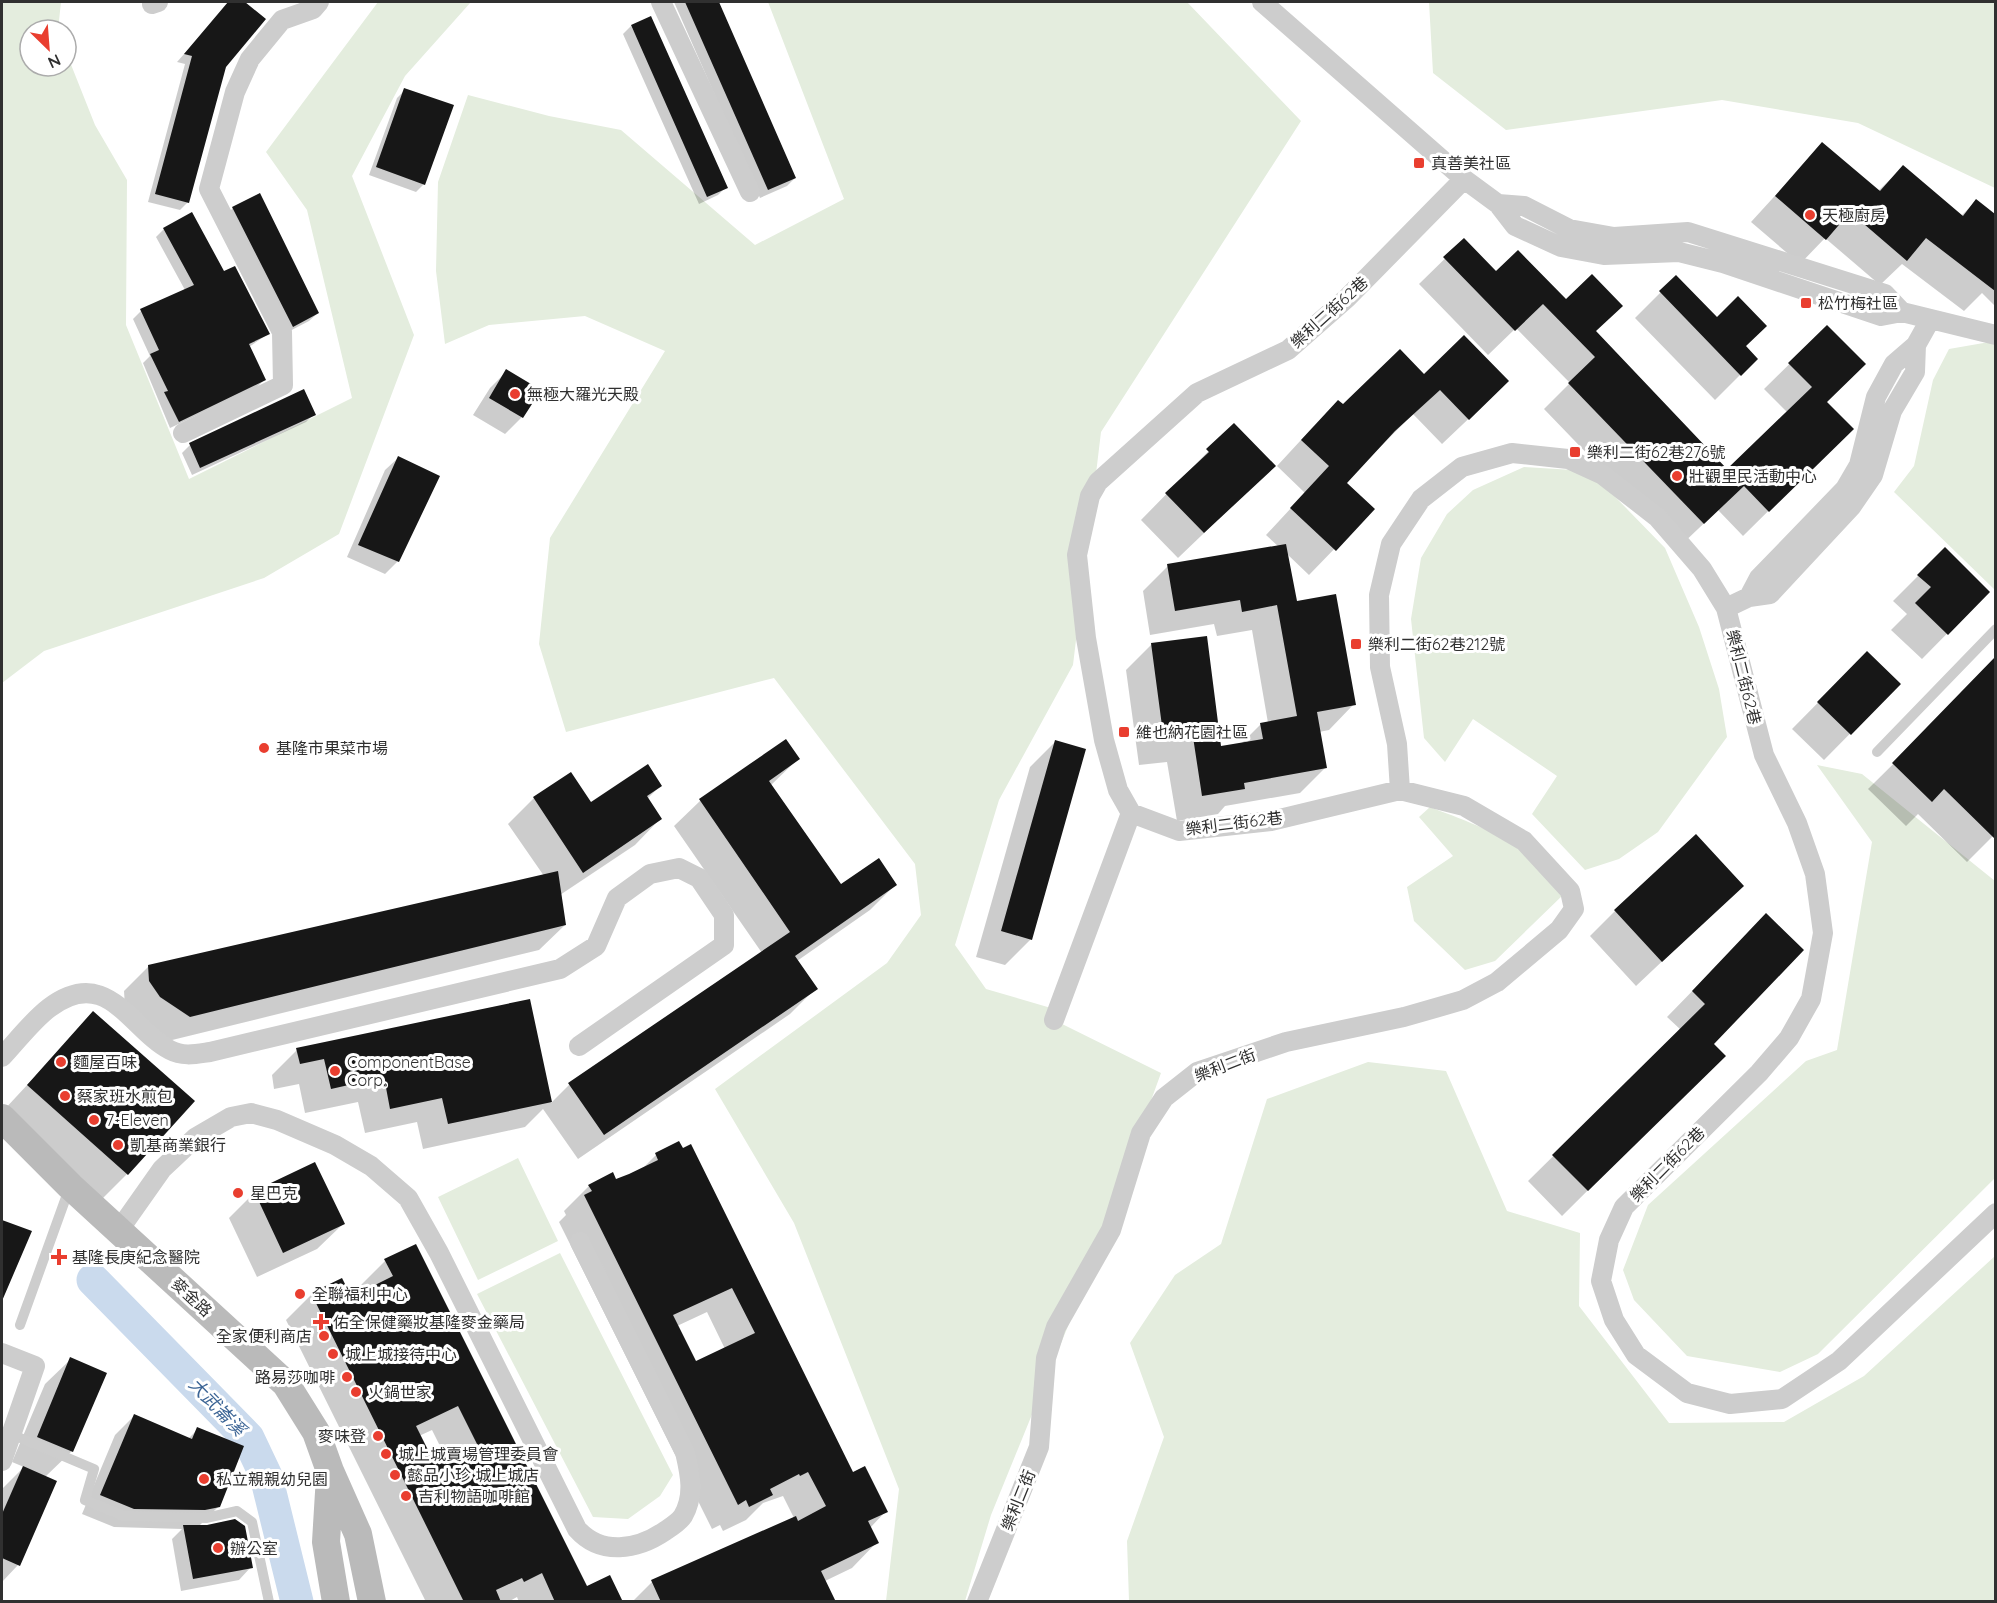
<svg xmlns="http://www.w3.org/2000/svg" width="1997" height="1603" viewBox="0 0 1997 1603" font-family="Quicksand,'Noto Sans TC',sans-serif">
	<style>
		.green { fill: #e4edde }
		.shadow { fill: #0003; fill-rule: evenodd }
		.lines { fill: none; stroke-linecap: round; stroke-linejoin: round }
		.river { stroke: #cadaed; stroke-width: 33 }
		.building { fill: #171717; fill-rule: evenodd }
		.lane { stroke: #cdcdcd; stroke-width: 10 }
		.street { stroke: #cdcdcd; stroke-width: 20 }
		.secondary { stroke: #bababa; stroke-width: 28 }
		.poi-dot { fill: #e93e2f; stroke: #fff; stroke-width: 2 }
		.labels { text-anchor: middle; stroke-width: 6; stroke-linejoin: round; paint-order: stroke }
		.poi-label { font-size: 16px; fill: #303030; stroke: #fff; text-anchor: start }
		.street-label { font-size: 16px; fill: #303030; stroke: #fff }
		.water-label { font-size: 18px; font-style: italic; fill: #3b6495; stroke: #fff }
	</style>
	<rect width="100%" height="100%" fill="#fff"/>
	<path class="green" d="M2,2H61L58,30H30V66H66V52L95,125L127,180L126,325L189,479L352,398L307,210L266,152L378,2H471L405,76L352,176L414,335L339,534L264,578L44,651L2,683Z
		M768,2H1187L1301,121L1101,432L1073,665L999,800L955,945L986,989L1051,1008L1054,1020L1161,1073L1077,1304L991,1515L965,1601H886L899,1489L794,1223L715,1089L887,963L921,915L915,864L774,678L566,732L539,644L550,538L665,351L585,316L489,325L445,344L436,271L438,182L468,95L549,116L621,130L755,245L844,199Z
		M1429,2H1995V188L1858,123L1722,100L1506,130L1433,73Z
		M1995,341V590L1894,492L1914,466L1933,380L1949,349Z
		M1524,467L1590,471L1665,548L1699,627L1719,689L1727,737L1658,832L1619,859L1585,870L1532,814L1557,776L1473,719L1445,762L1424,738L1411,619L1421,558L1447,514L1473,490Z
		M1817,765L1862,774L1995,881V1178L1818,1354L1780,1372L1687,1356L1634,1300L1623,1270L1648,1205L1806,1061L1837,1050L1872,842Z
		M1430,807C1490,830 1523,841 1563,895L1495,961L1465,970L1414,921L1407,887L1453,856L1419,817Z
		M1368,1062L1446,1071L1507,1211L1580,1233L1579,1306L1669,1423L1784,1422L1864,1376L1995,1256V1601H1129L1127,1541L1164,1437L1130,1343L1175,1275L1221,1244L1267,1099Z
		M518,1158L558,1241L478,1280L438,1197Z
		M560,1253L673,1475L660,1496L628,1519L593,1517L477,1294Z"/>
	<path class="shadow" d="M230,2H240L264,19L225,67L188,202L180,210L148,202L185,64L177,62Z
		M674,2H718L795,178L787,186L760,198Z
		M631,26L726,187L718,195L699,204L623,34Z
		M405,90L424,184L416,192L369,175L397,98Z
		M1822,144L1878,191L1903,167L1961,216L1976,201L1996,216V307L1982,293L1964,311L1902,264L1880,285L1825,238L1800,264L1751,222Z
		M260,195L318,313L309,321L284,334L225,216L233,208Z
		M164,229L224,273L268,334L249,347L264,380L256,388L170,428L143,363L150,356L133,319L141,311L185,290L156,237Z
		M1464,240L1496,273L1595,332L1727,472L1788,413L1764,389L1827,327L1826,454L1743,536L1718,510L1678,548L1544,409L1570,383L1516,328L1488,355L1419,284Z
		M1676,277L1756,359L1715,400L1635,318Z
		M507,371L522,417L505,434L473,415L490,388Z
		M1424,376L1481,407L1442,444L1413,414L1344,483L1373,509L1309,575L1287,554L1296,603L1354,704L1329,730L1319,732L1326,767L1300,793L1225,806L1218,814L1177,821L1167,762L1139,765L1126,670L1152,644L1220,747L1241,744L1261,724L1268,723L1252,630L1217,636L1214,624L1150,635L1143,591L1168,566L1279,547L1266,535L1305,493L1277,466L1313,427L1343,406Z
		M314,414L306,422L192,475L182,453L190,445Z
		M1234,425L1248,491L1178,558L1141,520Z
		M398,458V561L385,574L347,557L385,470Z
		M1945,549L1988,592L1922,659L1891,630L1907,614L1893,601Z
		M1867,653L1899,684L1824,760L1792,729Z
		M1996,662V734L1989,740L1996,746V833L1967,862L1918,814L1906,826L1868,789Z
		M785,741L798,759L770,786L841,886L895,885L870,910L797,961L816,988L790,1014L578,1159L543,1109L525,1127L423,1149L417,1122L365,1133L358,1102L305,1113L299,1084L274,1089L272,1075L297,1050L529,1001L551,1103L569,1085L762,953L674,826L700,801Z
		M1055,742L1031,939L1005,965L976,957L1030,767Z
		M571,774L591,804L660,786L647,799L660,819L635,845L560,895L565,925L539,950L164,1042L125,1007L124,991L149,966L544,876L508,824L534,798Z
		M1742,886L1636,986L1590,936L1615,911Z
		M1741,941L1712,1044L1723,1056L1562,1216L1528,1181L1681,1030L1667,1017Z
		M94,1013L127,1174L102,1199L3,1111Z
		M656,1155L853,1474L886,1511L870,1528L877,1542L852,1568L825,1581L834,1602H632L652,1582L794,1518L783,1496L763,1503L746,1520L723,1531L720,1525L712,1529L559,1222L566,1215L564,1211L589,1186L615,1181L640,1171ZM707,1312L725,1349L695,1363L677,1326Z
		M315,1164L343,1224L317,1249L257,1277L229,1218L255,1192Z
		M2,1221L30,1232L2,1297Z
		M385,1261L586,1588L621,1602H519L517,1597L508,1602H426L286,1320L312,1294L350,1297L362,1290L360,1286ZM432,1430L445,1456L432,1462L419,1436Z
		M71,1359L72,1451L45,1477L55,1481L18,1565L2,1582V1489L24,1467L12,1462L45,1384Z
		M134,1416L188,1439L198,1429L219,1506L198,1527L251,1567L239,1580L181,1591L172,1539L182,1529L114,1527L82,1514L115,1435Z"/>
	<g class="lines">
		<path class="river" d="M93,1280L248,1438L266,1476L297,1602"/>
	</g>
	<path class="building" d="M228,2H245L266,19L226,67L189,203L155,194L192,56L184,54Z
		M685,2H719L796,178L768,190Z
		M651,16L728,188L707,197L631,25Z
		M404,88L454,105L425,185L376,167Z
		M1822,142L1880,191L1903,165L1963,216L1976,199L1995,214V291L1926,238L1907,261L1850,212L1826,240L1775,196Z
		M260,193L319,313L293,327L232,207Z
		M192,212L224,271L235,266L270,334L249,344L266,380L179,422L164,392L168,391L150,354L159,350L140,309L194,285L163,228Z
		M1464,238L1496,271L1518,250L1566,299L1592,274L1623,306L1596,331L1727,469L1812,387L1788,363L1827,325L1866,364L1827,402L1854,429L1769,512L1744,486L1704,524L1568,383L1595,357L1543,304L1515,331L1443,257Z
		M1676,275L1717,317L1738,296L1767,326L1746,346L1758,359L1741,376L1659,291Z
		M1464,335L1509,381L1469,420L1440,390L1395,431L1347,483L1375,509L1336,551L1290,508L1329,466L1301,440L1338,400L1343,404L1400,349L1424,374Z
		M506,369L541,390L523,418L489,398Z
		M304,389L316,415L200,468L189,443Z
		M1234,423L1276,466L1204,533L1165,493L1209,452L1206,449Z
		M398,456L440,476L399,562L358,545Z
		M1286,544L1297,601L1336,594L1356,705L1317,712L1327,768L1244,783L1245,789L1202,796L1193,737L1164,741L1151,643L1207,636L1221,746L1263,739L1260,723L1297,716L1277,605L1242,612L1240,600L1175,611L1167,564Z
		M1945,547L1990,592L1948,635L1915,603L1931,587L1917,575Z
		M1867,651L1901,684L1851,735L1817,702Z
		M1995,657V839L1944,789L1932,802L1892,763Z
		M786,739L800,759L769,781L841,884L879,858L897,885L795,956L818,989L604,1135L568,1083L790,932L699,799Z
		M1055,740L1086,749L1032,940L1001,931Z
		M648,764L662,786L647,796L662,819L583,873L533,797L571,772L591,802Z
		M1696,834L1744,886L1662,962L1614,910Z
		M558,871L566,925L190,1017L160,997L149,981L148,965Z
		M1766,913L1804,950L1714,1044L1726,1056L1588,1191L1552,1155L1705,1004L1692,991Z
		M530,999L552,1102L448,1124L442,1098L390,1109L384,1077L331,1089L324,1059L300,1064L296,1048Z
		M93,1011L195,1101L128,1175L27,1085Z
		M679,1141L683,1148L691,1144L853,1472L865,1466L888,1512L868,1521L879,1543L821,1571L836,1602H661L651,1580L796,1516L798,1521L826,1506L808,1472L800,1476L799,1474L770,1489L773,1495L749,1507L746,1500L738,1505L584,1195L592,1191L588,1185L613,1172L616,1179L629,1174L658,1160L655,1153ZM732,1288L755,1333L696,1361L673,1315Z
		M315,1162L345,1224L283,1253L254,1191Z
		M2,1220L32,1231L2,1301Z
		M416,1244L587,1586L610,1575L623,1602H555L542,1573L524,1582L522,1578L496,1590L501,1602H464L311,1293L342,1278L350,1294L364,1288L365,1290L393,1276L384,1259ZM458,1406L477,1444L448,1458L446,1453L433,1460L416,1426Z
		M70,1357L107,1373L73,1452L37,1437Z
		M134,1414L192,1439L197,1427L244,1446L220,1507L205,1510L134,1509L100,1495Z
		M23,1466L57,1481L20,1566L2,1558V1514Z
		M235,1519L245,1526L253,1568L193,1579L183,1525H207Z"/>
	<g class="lines">
		<path class="lane" d="M1877,752L1996,629
			M20,1325L69,1189
			M11,1434L94,1469L85,1500L124,1516L206,1518L237,1511L252,1522L269,1602"/>
		<path class="street" d="M661,2L750,192
			M1262,2L1464,179L1498,204L1515,226L1561,247L1604,255L1679,252L1723,263L1881,316L1902,312L1996,335
			M152,4L158,2
			M1498,204L1524,206L1569,229L1614,237L1688,232L1885,294L1902,312
			M183,433L283,385L282,332L209,189L235,92L250,59L282,20L313,9L319,2
			M1749,597L1759,578L1845,489L1859,465L1876,397L1894,364L1916,345L1930,320
			M1726,608L1749,597L1770,594L1851,507L1873,475L1892,411L1915,372L1916,345
			M1400,790L1397,744L1380,667L1379,595L1391,544L1421,499L1462,467L1512,453L1568,459L1603,475L1657,517L1702,569L1726,608L1764,755L1797,823L1815,874L1823,933L1811,999L1789,1038L1759,1073L1624,1207L1609,1240L1601,1281L1614,1320L1636,1355L1687,1393L1730,1404L1782,1399L1839,1361L1996,1213
			M1054,1020L1131,813
			M2,1057C17,1041 32,1021 49,1008C107,964 130,1029 170,1050C183,1057 196,1054 210,1052L560,969L596,946L617,898L650,874L679,868L699,878L724,915V945L579,1046
			M119,1230L162,1169L195,1138L231,1117L251,1113L277,1120L335,1145L371,1166L408,1198L439,1253L577,1529C601,1556 637,1550 665,1531C671,1527 679,1522 683,1516C695,1495 690,1474 685,1452L580,1242
			M2,1353L35,1366L2,1461
			M977,1602L1039,1447L1046,1358L1056,1327L1111,1230L1141,1133L1164,1098L1197,1072L1286,1042L1404,1017L1463,1000L1497,982L1559,930L1574,909L1570,891L1524,841L1464,806L1400,790L1271,821L1179,831L1131,813L1118,790L1104,740L1086,638L1077,555L1090,496L1098,482L1197,393L1288,350L1347,298L1464,179"/>
		<path class="secondary" d="M2,1118L70,1186L286,1384L316,1432L330,1471L358,1534L372,1602
			M330,1476L326,1542L336,1602"/>
	</g>
	<g class="poi-dot">
		<rect x="1413" y="157" width="12" height="12" rx="3"/>
		<circle cx="1810" cy="215" r="6"/>
		<rect x="1800" y="297" width="12" height="12" rx="3"/>
		<circle cx="515" cy="394" r="6"/>
		<rect x="1569" y="446" width="12" height="12" rx="3"/>
		<circle cx="1677" cy="476" r="6"/>
		<rect x="1350" y="638" width="12" height="12" rx="3"/>
		<rect x="1118" y="726" width="12" height="12" rx="3"/>
		<circle cx="264" cy="748" r="6"/>
		<circle cx="61" cy="1062" r="6"/>
		<circle cx="335" cy="1071" r="6"/>
		<circle cx="65" cy="1096" r="6"/>
		<circle cx="94" cy="1120" r="6"/>
		<circle cx="118" cy="1145" r="6"/>
		<circle cx="238" cy="1193" r="6"/>
		<path d="M56 1248h6v6h6v6h-6v6h-6v-6h-6v-6h6z"/>
		<circle cx="300" cy="1294" r="6"/>
		<path d="M318 1313h6v6h6v6h-6v6h-6v-6h-6v-6h6z"/>
		<circle cx="324" cy="1336" r="6"/>
		<circle cx="333" cy="1354" r="6"/>
		<circle cx="347" cy="1377" r="6"/>
		<circle cx="356" cy="1392" r="6"/>
		<circle cx="378" cy="1436" r="6"/>
		<circle cx="386" cy="1454" r="6"/>
		<circle cx="395" cy="1475" r="6"/>
		<circle cx="204" cy="1479" r="6"/>
		<circle cx="406" cy="1496" r="6"/>
		<circle cx="218" cy="1548" r="6"/>
	</g>
	<g class="labels">
		<g class="poi-label">
			<text x="1431" y="169">真善美社區</text>
			<text x="1822" y="221">天極廚房</text>
			<text x="1818" y="309">松竹梅社區</text>
			<text x="527" y="400">無極大羅光天殿</text>
			<text x="1587" y="458">樂利二街62巷276號</text>
			<text x="1689" y="482">壯觀里民活動中心</text>
			<text x="1368" y="650">樂利二街62巷212號</text>
			<text x="1136" y="738">維也納花園社區</text>
			<text x="276" y="754">基隆市果菜市場</text>
			<text x="73" y="1068">麵屋百味</text>
			<text x="347" y="1068">ComponentBase<tspan x="347" dy="18">Corp.</tspan></text>
			<text x="77" y="1102">蔡家班水煎包</text>
			<text x="106" y="1126">7-Eleven</text>
			<text x="130" y="1151">凱基商業銀行</text>
			<text x="250" y="1199">星巴克</text>
			<text x="72" y="1263">基隆長庚紀念醫院</text>
			<text x="312" y="1300">全聯福利中心</text>
			<text x="333" y="1328">佑全保健藥妝基隆麥金藥局</text>
			<text x="312" y="1342" text-anchor="end">全家便利商店</text>
			<text x="345" y="1360">城上城接待中心</text>
			<text x="335" y="1383" text-anchor="end">路易莎咖啡</text>
			<text x="368" y="1398">火鍋世家</text>
			<text x="366" y="1442" text-anchor="end">麥味登</text>
			<text x="398" y="1460">城上城賣場管理委員會</text>
			<text x="407" y="1481">懿品小珍 城上城店</text>
			<text x="216" y="1485">私立親親幼兒園</text>
			<text x="418" y="1502">吉利物語咖啡館</text>
			<text x="230" y="1554">辦公室</text>
		</g>
		<g class="street-label">
			<text transform="translate(1329 312) rotate(-42)" y="6">樂利二街62巷</text>
			<text transform="translate(1744 677) rotate(76)" y="6">樂利二街62巷</text>
			<text transform="translate(1234 823) rotate(-7)" y="6">樂利二街62巷</text>
			<text transform="translate(1225 1065) rotate(-21)" y="6">樂利二街</text>
			<text transform="translate(1667 1164) rotate(-45)" y="6">樂利二街62巷</text>
			<text transform="translate(192 1297) rotate(43)" y="6">麥金路</text>
			<text transform="translate(1018 1500) rotate(-68)" y="6">樂利二街</text>
		</g>
		<g class="water-label">
			<text transform="translate(217 1407) rotate(46)" y="6">大武崙溪</text>
		</g>
	</g>
	<rect width="1997" height="1603" fill="none" stroke="#303030" stroke-width="6"/>
	<g transform="translate(48 48) rotate(155)"><circle r="28" fill="#ffffff" stroke="#acacac" stroke-width="1.5"/>
	<path d="M0-4.5L10 22L0 15L-10 22Z" fill="#e93e2f"/>
	<text y="-9" font-size="16" font-weight="bold" text-anchor="middle" fill="#303030">N</text>
	</g>
</svg>
